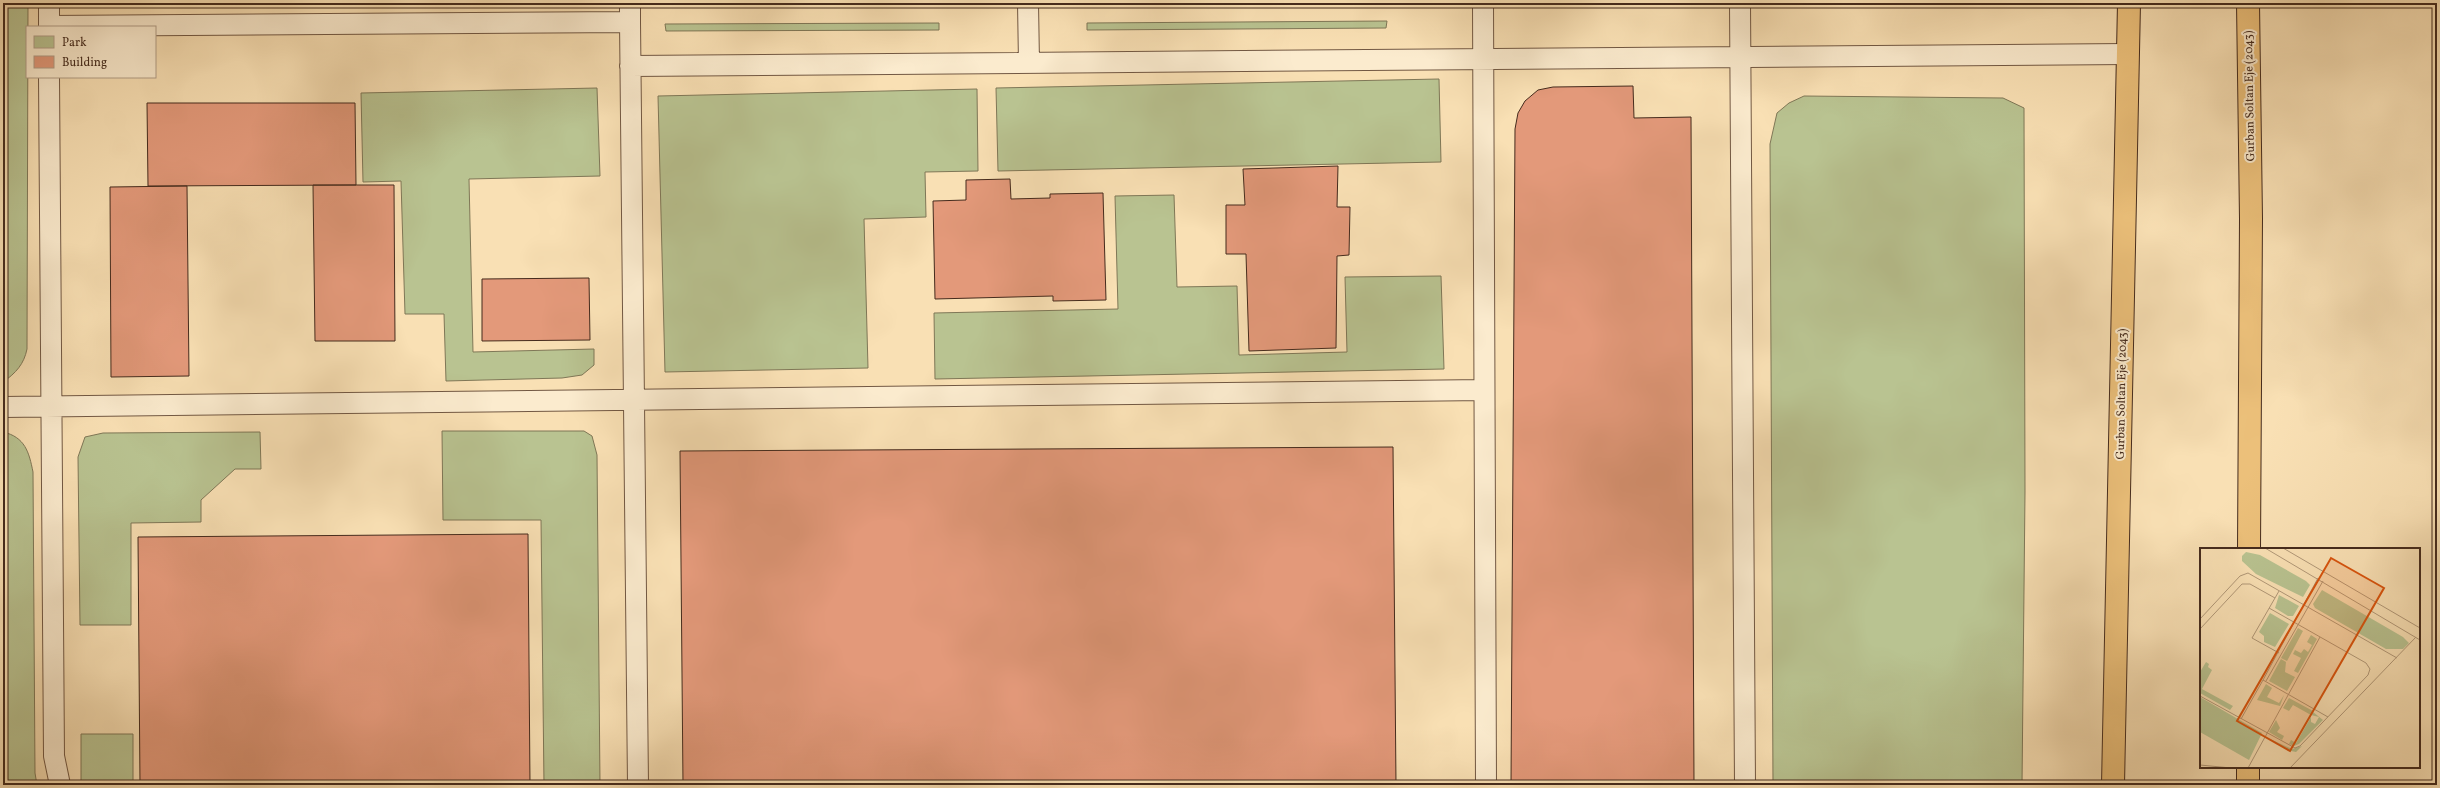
<svg xmlns="http://www.w3.org/2000/svg" width="2440" height="788" viewBox="0 0 2440 788" font-family="Vollkorn,serif">
	<style>
		.green { fill: #b9c391; stroke: #7f7757 }
		.building { fill: #e3997a; stroke: #452b1d }
		.lines { fill: none; stroke-linecap: round; stroke-linejoin: round }
		.service-casing { stroke: #725843; stroke-width: 22 }
		.trunk-casing { stroke: #452b1d; stroke-width: 24 }
		.service { stroke: #fbebce; stroke-width: 20 }
		.trunk { stroke: #ecc07a; stroke-width: 22 }
		.labels { text-anchor: middle; stroke-width: 4; stroke-linejoin: round; paint-order: stroke }
		.street-label { font-size: 12px; fill: #452b1d; stroke: #fbebce }
		.inset-road { fill: none; stroke: #b19878; stroke-width: 1 }
		.view { fill: #d8540e; fill-opacity: 0.15; stroke: #d8540e; stroke-width: 2 }
		.inset-edge { fill: none; stroke: #452b1d; stroke-width: 2 }
	</style>
	<rect width="100%" height="100%" fill="#f9e0b4"/>
	<filter id="stains"><feTurbulence type="fractalNoise" baseFrequency=".005" numOctaves="4"/><feColorMatrix values="0 0 0 0 .2 0 0 0 0 .09 0 0 0 0 .02 0 0 0 .5 -.17"/></filter>
	<radialGradient id="worn" r=".72"><stop offset=".6" stop-color="#630" stop-opacity="0"/><stop offset="1" stop-color="#630" stop-opacity=".3"/></radialGradient>
	<path class="green" d="M3,3H28L27,349C24,364 16,373 3,382Z
		M1387,21L1386,28L1087,30V23Z
		M939,23V30L666,31L665,24Z
		M1439,79L1441,162L998,171L996,88Z
		M597,88L600,176L469,179L473,352L594,349V365L582,375L562,378L446,381L444,314H405L401,181L363,182L361,93Z
		M977,89L978,171L925,172L926,217L864,219L868,368L665,372L658,96Z
		M1804,96L2003,98L2024,108L2025,492L2022,785H1773L1770,144L1777,113L1789,103Z
		M1174,195L1177,287L1237,286L1239,355L1347,352L1345,277L1441,276L1444,369L935,379L934,313L1118,309L1115,196Z
		M442,431H584L592,436L597,455L600,785H544L541,520H443Z
		M3,432C25,437 29,452 33,472L35,773L37,785H4L3,778Z
		M260,432L261,469H235L201,500V522L131,523V625H80L78,457L85,437L103,433Z
		M81,734H133V785H81Z"/>
	<path class="building" d="M1633,86L1634,118L1691,117L1694,785H1511L1515,129L1518,113L1525,101L1538,90L1553,87Z
		M147,103H355L356,185L148,186Z
		M1338,166L1337,207H1350L1349,255L1337,256L1336,348L1249,351L1246,254H1226V205H1245L1243,169Z
		M1010,179L1011,199L1050,198V194L1103,193L1106,300L1053,301V296L935,299L933,201L966,200V180Z
		M313,185H394L395,341H315Z
		M187,186L189,376L111,377L110,187Z
		M589,278L590,340L482,341V279Z
		M1393,447L1396,785H683L680,451Z
		M528,534L530,785H140L138,537Z"/>
	<g class="lines">
		<defs>
			<path id="service" d="M49,3V27
				M630,3V22
				M1028,3L1029,63
				M1483,3L1486,785
				M1740,3L1745,785
				M49,26L630,22L638,785
				M630,66L2128,54
				M49,77L54,756L60,785
				M3,407L1484,390"/>
			<path id="trunk" d="M2248,3L2251,219L2249,549
				M2113,785L2129,3
				M2248,785V767"/>
		</defs>
		<use href="#service" class="service-casing"/>
		<use href="#trunk" class="trunk-casing"/>
		<use href="#service" class="service"/>
		<use href="#trunk" class="trunk"/>
	</g>
	<g class="labels">
		<g class="street-label">
			<text transform="translate(2249 96) rotate(-91)" y="4">Gurban Soltan Eje (2043)</text>
			<text transform="translate(2121 394) rotate(-89)" y="4">Gurban Soltan Eje (2043)</text>
		</g>
	</g>
	<g transform="translate(2200 548)">
		<rect width="220" height="220" fill="#f9e0b4"/>
		<path d="M46,4L60,7L106,33L110,37L103,49L56,26L42,13V8ZM122,42L203,89L209,95L203,101H186L115,60L113,56ZM79,47L99,58L93,68H88L75,60ZM70,65L89,76L75,99L64,94V88L59,84ZM98,80L103,83L87,113L81,110ZM111,87L117,91L98,125L94,123L101,110L93,106L95,102L101,105L104,101L108,104L112,97L107,94ZM81,111L86,114L85,124L95,129L87,143L69,133ZM6,114L9,116L8,119L12,122L2,141L33,158L30,162L0,145V124ZM66,136L72,140L67,149L79,155L84,147L80,158L57,152ZM0,149L62,185L49,212L0,184ZM89,150L113,163L111,167L93,157L89,163L83,160ZM113,164L123,172L99,196L94,198L89,196L91,192L96,195L111,169V174L115,176L119,169L111,167ZM76,172L80,180L77,184L84,188L82,192L69,184ZM66,189L92,201L102,198L96,204L91,203Z" fill="#b9c391"/>
		<path class="inset-road" d="M65,0L220,92M83,0L220,80M0,71L40,28L48,25L197,110M0,81L42,36H50L75,50M79,105L52,90L79,43M63,132L118,30M66,133L123,33M0,148L95,200L100,198L168,127L170,121L166,115L69,60M41,171L63,132L128,169M0,217L31,220M48,220L120,89M90,220L216,89"/>
		<path class="view" d="M131,10L184,40L90,203L37,173Z"/>
		<rect width="220" height="220" class="inset-edge"/>
	</g>
	<rect width="2440" height="788" fill="none" stroke="#f9e0b4" stroke-width="16"/>
	<rect x="4" y="4" width="2432" height="780" fill="none" stroke="#452b1d" stroke-width="2"/>
	<rect x="8" y="8" width="2424" height="772" fill="none" stroke="#452b1d"/>
	<rect x="26" y="26" width="130" height="52" fill="#fbebce" stroke="#b29e87"/>
	<rect x="34" y="36" width="20" height="12" fill="#b9c391" stroke="#b29e87"/>
	<text x="62" y="46" font-size="12" fill="#452b1d">Park</text>
	<rect x="34" y="56" width="20" height="12" fill="#e3997a" stroke="#b29e87"/>
	<text x="62" y="66" font-size="12" fill="#452b1d">Building</text>
	<rect width="100%" height="100%" filter="url(#stains)"/>
	<rect width="100%" height="100%" fill="url(#worn)"/>
</svg>
